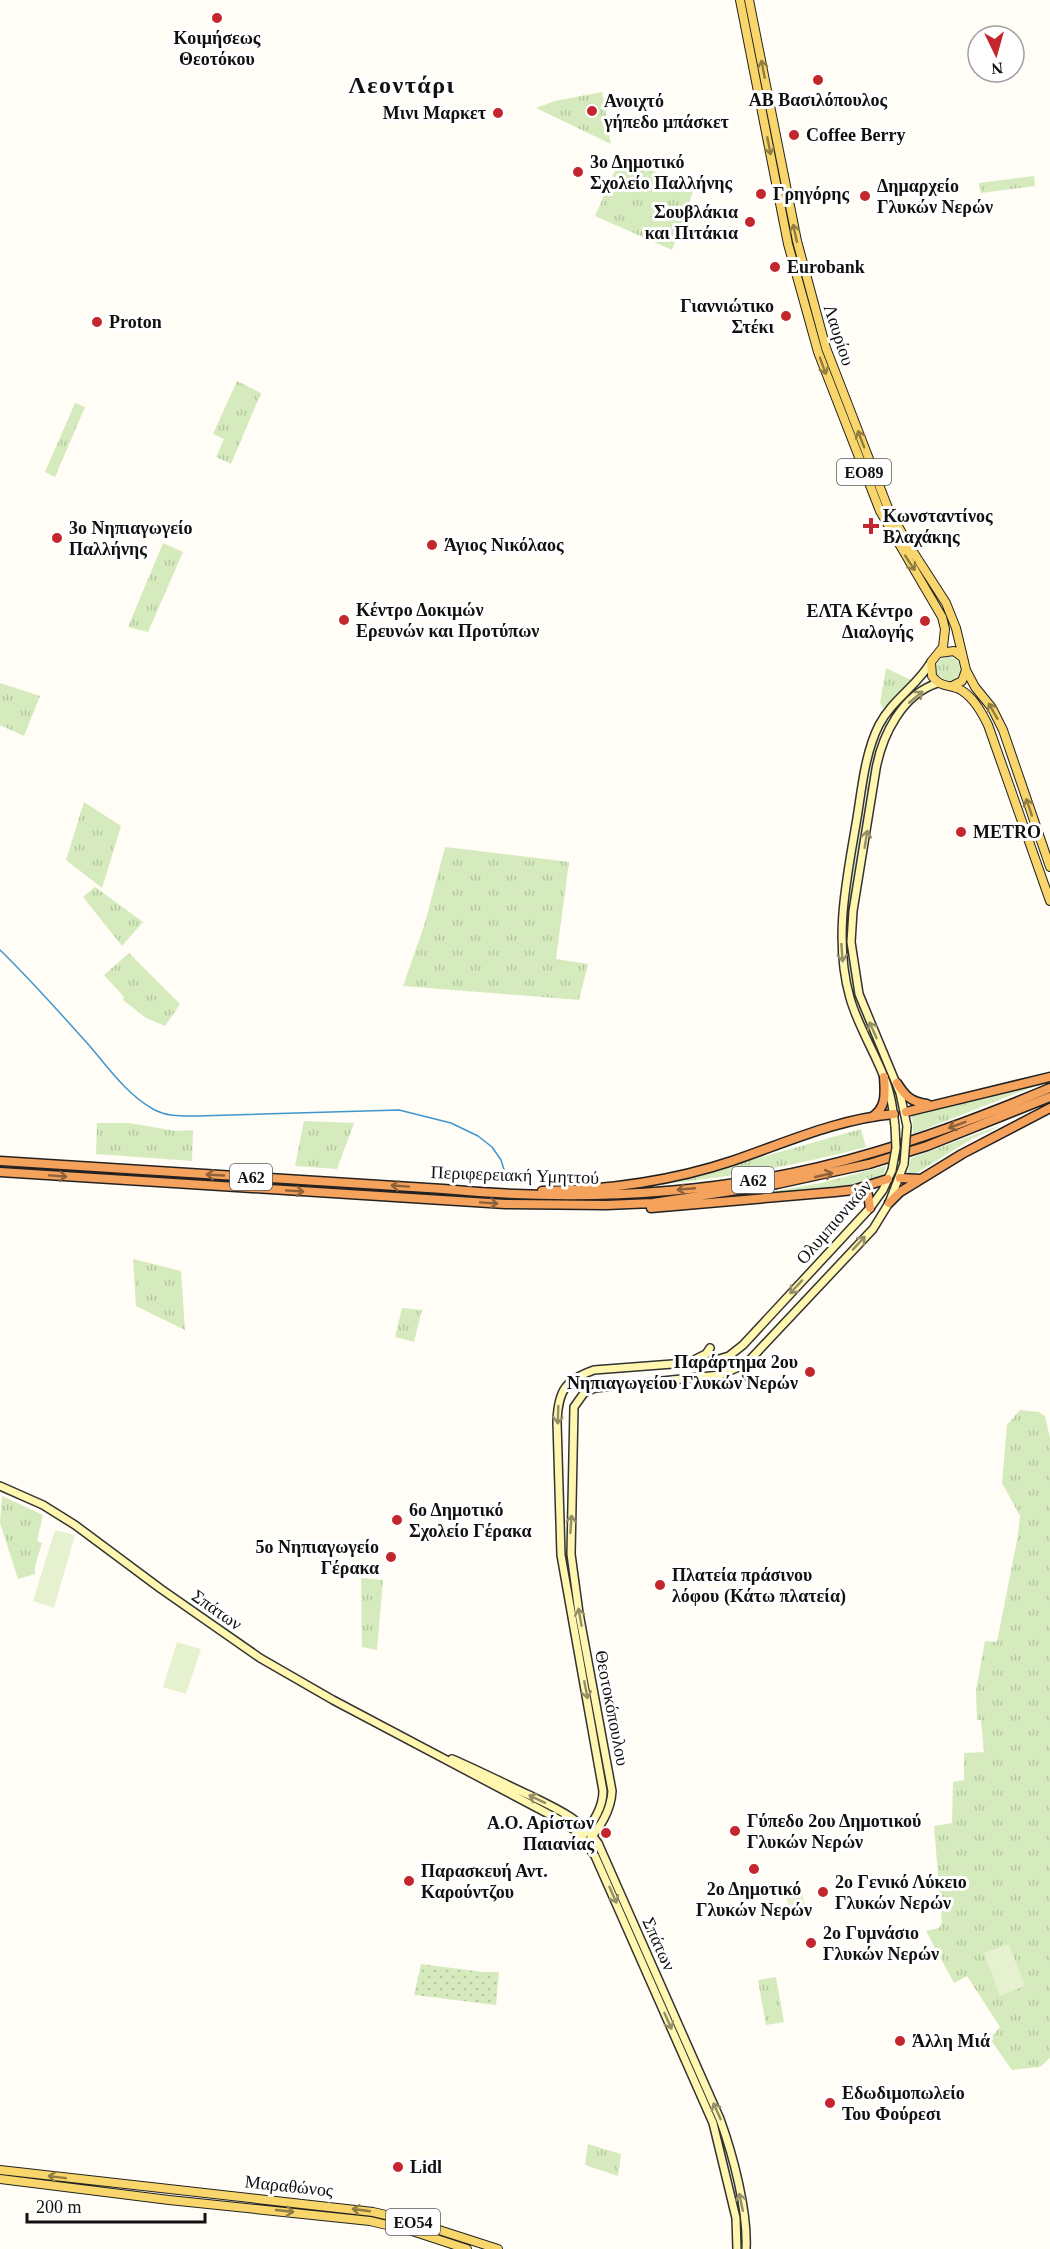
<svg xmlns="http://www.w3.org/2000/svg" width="1050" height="2249" viewBox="0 0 1050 2249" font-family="'Times New Roman',serif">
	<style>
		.grass { fill: url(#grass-tufts) }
		.garden { fill: url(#garden-dots) }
		.pitch { fill: #e6f2cf }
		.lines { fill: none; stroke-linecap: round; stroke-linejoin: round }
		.stream { stroke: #3f96cf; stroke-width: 1.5 }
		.secondary-casing { stroke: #333; stroke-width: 10 }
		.primary-casing { stroke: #222; stroke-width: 10 }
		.highway-casing { stroke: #222; stroke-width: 11 }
		.secondary { stroke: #fff6b0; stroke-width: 7 }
		.primary { stroke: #f9d66b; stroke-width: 8 }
		.highway { stroke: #f5a25d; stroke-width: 8 }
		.secondary-bridge-casing { stroke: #333; stroke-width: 10; stroke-linecap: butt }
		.secondary-bridge { stroke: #fff6b0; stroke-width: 7 }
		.oneway { stroke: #917d42 }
		.oneway2 { stroke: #948f68 }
		.oneway3 { stroke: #8e613b }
		.poi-dot { fill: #c4262e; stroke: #fff; stroke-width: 2 }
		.labels { text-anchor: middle; stroke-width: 6; stroke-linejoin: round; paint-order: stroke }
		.shield { fill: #fff; stroke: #585858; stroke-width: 1.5 }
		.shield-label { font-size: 16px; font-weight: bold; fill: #111 }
		.poi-label { font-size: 18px; font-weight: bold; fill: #111; stroke: #fff; text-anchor: start }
		.street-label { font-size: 18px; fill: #111; stroke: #fff }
		.district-label { font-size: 24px; font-weight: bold; letter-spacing: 1.5px; fill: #111; stroke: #fff }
	</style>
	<defs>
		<pattern id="grass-tufts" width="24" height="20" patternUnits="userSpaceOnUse" patternTransform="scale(1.5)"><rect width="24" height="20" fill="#d5ebbd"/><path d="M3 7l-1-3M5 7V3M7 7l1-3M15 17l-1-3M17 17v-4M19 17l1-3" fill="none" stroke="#b6c8a1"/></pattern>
		<pattern id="garden-dots" width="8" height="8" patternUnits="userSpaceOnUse" patternTransform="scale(1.5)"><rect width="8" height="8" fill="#d5ebbd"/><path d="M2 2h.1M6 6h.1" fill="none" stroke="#b6c8a1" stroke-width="1.8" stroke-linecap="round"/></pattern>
	</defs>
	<rect width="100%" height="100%" fill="#fffdf5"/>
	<path class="grass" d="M602,92L611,144L536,108L555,101Z
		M621,157L694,189L672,250L595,216Z
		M1034,176L1035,186L981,193L979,183Z
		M237,381L261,393L231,464L216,457L224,439L213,434Z
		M75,403L85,407L55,477L45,472Z
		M163,543L183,552L148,632L128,627Z
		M936 669a12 12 0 1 1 24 0a12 12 0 1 1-24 0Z
		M886,668L911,680L884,709L880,703Z
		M0,683L40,696L24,736L0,725Z
		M889,722C871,754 869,792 863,828C855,877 843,925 852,974C858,1005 872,1032 885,1060C854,1019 845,966 846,915L871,765L876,746L886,723Z
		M84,802L121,826L102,888L66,860Z
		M445,847L569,862L556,959L588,964L579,1000L403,986L425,923Z
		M95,887L143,922L122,946L83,897Z
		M129,953L180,1004L165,1026L146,1018L123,1000L124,997L104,975Z
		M1050,1080L913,1134L912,1114Z
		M304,1121L354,1123L337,1169L295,1166Z
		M97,1123H129L176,1131L193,1130L192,1161L96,1154Z
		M998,1126V1127L970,1140L915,1174L907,1176L911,1158Z
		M861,1129L866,1147C783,1169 706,1181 621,1188L730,1166Z
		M0,1165L331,1186L329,1189L0,1168Z
		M886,1166L883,1177C835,1195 772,1196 720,1201L821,1183Z
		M133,1259L181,1271L185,1330L136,1306Z
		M402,1308L422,1310L414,1342L395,1337Z
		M1020,1410L1039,1412L1045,1416L1050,1438V2058L1040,2067L1012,2070L990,2039L1000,2027L967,1976L954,1983L926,1931L939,1928L942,1922L934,1826L952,1823L953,1782L964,1780V1753L984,1752L981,1720H977L976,1690L985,1641L997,1642L1018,1535L1020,1516L1002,1483L1007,1425Z
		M2,1496L43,1515L37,1541L42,1543L35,1566V1574L18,1579L0,1523Z
		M361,1578L383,1580L377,1650L362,1647Z
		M776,1977L784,2022L766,2025L758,1980Z
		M588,2144L621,2154L618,2176L585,2165Z"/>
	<path class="garden" d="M421,1964L483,1972H499L496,2005L414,1995Z"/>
	<path class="pitch" d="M55,1530L75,1535L54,1608L33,1601Z
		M177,1642L201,1649L186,1694L163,1687Z
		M793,1885L801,1887L807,1915L791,1918L785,1891Z
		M1009,1944L1025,1986L1000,1996L984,1953Z"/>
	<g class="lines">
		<path class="stream" d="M0,950C31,980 59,1012 88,1044C107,1066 127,1095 153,1109C167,1117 182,1116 198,1116L399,1110L451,1123L478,1136L492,1147L501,1160L506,1176"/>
		<defs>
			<path id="secondary" d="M895,1126C893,1110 891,1093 884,1077C874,1051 858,1026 850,998C833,938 847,878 857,818C862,787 865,753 879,725C892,700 917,686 931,662
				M907,1126L900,1093L859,994L851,942L853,911L876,769C882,736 902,694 938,683
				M696,1359L706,1354L710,1348
				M746,1364L747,1376L756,1384
				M0,1486L43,1505L75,1525L161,1589L260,1658L333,1700L558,1819L576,1831L595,1856L713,2123L736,2218L737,2249
				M452,1759C478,1770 503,1783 529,1795C555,1808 580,1818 598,1843L720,2119C733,2155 748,2211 746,2249
				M582,1837C592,1823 603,1809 603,1791L561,1555L557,1422C558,1391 565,1380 594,1370L712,1361L729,1356L743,1345L870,1208L883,1190L892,1170
				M587,1843C599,1828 611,1812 612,1791L579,1613L571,1554L574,1407L584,1393L595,1388L720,1375L746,1364L873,1229L889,1203L904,1164"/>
			<path id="primary" d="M740,0L788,244L818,352L880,511L942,617L945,629L943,647L931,662L932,676C940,688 950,684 961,690C974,698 982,713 988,725L1050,901
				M749,0L797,241L826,348L888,508L908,544L946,603L956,628L966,670L975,687L992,708L1003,730L1050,867
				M939,653L954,651L962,657
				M952,686L962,681L966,670
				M0,2170L373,2212L408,2220L498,2249
				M0,2179L169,2200L370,2221L412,2231L467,2249"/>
			<path id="highway" d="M897,1083C905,1096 911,1102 927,1104
				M906,1112L1050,1077
				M872,1117C887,1107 885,1093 884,1077
				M0,1161L443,1189C588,1203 735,1194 875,1152C935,1134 993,1112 1050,1088
				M0,1172L505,1204L606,1205L653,1203L777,1184L869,1164L927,1146L1050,1097
				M900,1178L919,1179
				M856,1190L862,1191L868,1195L870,1208
				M542,1191C605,1190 672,1181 732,1161C785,1143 837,1119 894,1114
				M889,1203L900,1192L962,1154L1050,1108
				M651,1208L835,1192L853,1190L888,1179"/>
		</defs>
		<use href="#secondary" class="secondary-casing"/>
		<use href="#primary" class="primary-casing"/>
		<use href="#highway" class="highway-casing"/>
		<use href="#secondary" class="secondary"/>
		<use href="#primary" class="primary"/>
		<use href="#highway" class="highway"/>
		<defs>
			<path id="secondary-bridge" d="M904,1164L907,1126
				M892,1170L896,1148L895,1126"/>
		</defs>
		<use href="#secondary-bridge" class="secondary-bridge-casing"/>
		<use href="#secondary-bridge" class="secondary-bridge"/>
	</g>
	<defs><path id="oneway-shaft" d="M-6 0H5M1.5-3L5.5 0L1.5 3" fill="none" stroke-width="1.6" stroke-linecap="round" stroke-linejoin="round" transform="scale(1.5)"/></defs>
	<g class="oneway">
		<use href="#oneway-shaft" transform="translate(763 69) rotate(-101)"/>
		<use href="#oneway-shaft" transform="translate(769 146) rotate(79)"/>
		<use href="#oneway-shaft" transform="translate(795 233) rotate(-102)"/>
		<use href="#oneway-shaft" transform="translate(823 366) rotate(70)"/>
		<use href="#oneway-shaft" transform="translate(861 439) rotate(-111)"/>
		<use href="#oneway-shaft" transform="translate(910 563) rotate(57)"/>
		<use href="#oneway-shaft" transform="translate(993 711) rotate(-120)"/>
		<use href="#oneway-shaft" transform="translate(1029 807) rotate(-109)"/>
		<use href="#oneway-shaft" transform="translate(57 2177) rotate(-173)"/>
		<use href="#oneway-shaft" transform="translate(361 2210) rotate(-172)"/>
		<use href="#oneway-shaft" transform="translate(285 2211) rotate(6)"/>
	</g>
	<g class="oneway2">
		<use href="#oneway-shaft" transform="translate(916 697) rotate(-40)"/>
		<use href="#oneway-shaft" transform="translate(866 839) rotate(-81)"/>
		<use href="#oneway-shaft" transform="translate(842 953) rotate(86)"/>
		<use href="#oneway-shaft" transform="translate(873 1030) rotate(-114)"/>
		<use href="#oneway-shaft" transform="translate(859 1243) rotate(-47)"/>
		<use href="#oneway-shaft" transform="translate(796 1287) rotate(133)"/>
		<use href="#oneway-shaft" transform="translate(558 1415) rotate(92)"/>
		<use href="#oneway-shaft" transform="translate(571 1524) rotate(-86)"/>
		<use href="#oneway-shaft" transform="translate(580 1617) rotate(-100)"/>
		<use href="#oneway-shaft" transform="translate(586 1690) rotate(79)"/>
		<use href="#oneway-shaft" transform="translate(537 1799) rotate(-155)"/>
		<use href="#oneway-shaft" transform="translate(613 1895) rotate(66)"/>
		<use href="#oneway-shaft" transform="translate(668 2021) rotate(66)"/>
		<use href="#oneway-shaft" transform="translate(717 2111) rotate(-114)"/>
		<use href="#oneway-shaft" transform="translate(741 2202) rotate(-102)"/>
	</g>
	<g class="oneway3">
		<use href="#oneway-shaft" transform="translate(957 1125) rotate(160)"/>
		<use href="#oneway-shaft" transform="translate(215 1175) rotate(-177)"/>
		<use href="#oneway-shaft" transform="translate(824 1175) rotate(-13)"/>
		<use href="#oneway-shaft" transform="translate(58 1176) rotate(4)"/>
		<use href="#oneway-shaft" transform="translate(400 1186) rotate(-176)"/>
		<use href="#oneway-shaft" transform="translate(686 1189) rotate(175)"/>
		<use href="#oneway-shaft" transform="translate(295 1191) rotate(4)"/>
		<use href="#oneway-shaft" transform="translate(489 1203) rotate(4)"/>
	</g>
	<g class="poi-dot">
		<circle cx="217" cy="18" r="6"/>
		<circle cx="818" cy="80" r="6"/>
		<circle cx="592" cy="111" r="6"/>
		<circle cx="498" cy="113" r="6"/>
		<circle cx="794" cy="135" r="6"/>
		<circle cx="578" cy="172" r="6"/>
		<circle cx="761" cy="194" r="6"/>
		<circle cx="865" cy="196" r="6"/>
		<circle cx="750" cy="222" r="6"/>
		<circle cx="775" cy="267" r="6"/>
		<circle cx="786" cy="316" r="6"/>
		<circle cx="97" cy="322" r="6"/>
		<path d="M868 517h6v6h6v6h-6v6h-6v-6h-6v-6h6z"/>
		<circle cx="57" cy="538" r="6"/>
		<circle cx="432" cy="545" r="6"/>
		<circle cx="344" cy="620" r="6"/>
		<circle cx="925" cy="621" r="6"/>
		<circle cx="961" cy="832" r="6"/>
		<circle cx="810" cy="1372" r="6"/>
		<circle cx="397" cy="1520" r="6"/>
		<circle cx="391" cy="1557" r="6"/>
		<circle cx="660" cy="1585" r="6"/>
		<circle cx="735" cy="1831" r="6"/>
		<circle cx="606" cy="1833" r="6"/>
		<circle cx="754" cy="1869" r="6"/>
		<circle cx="409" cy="1881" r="6"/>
		<circle cx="823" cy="1892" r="6"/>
		<circle cx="811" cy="1943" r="6"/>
		<circle cx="900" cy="2041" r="6"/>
		<circle cx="830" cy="2103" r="6"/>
		<circle cx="398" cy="2167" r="6"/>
	</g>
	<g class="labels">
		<g class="shield">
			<rect x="837" y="459" width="54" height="26" rx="4.5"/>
			<rect x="230" y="1164" width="42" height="26" rx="4.5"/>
			<rect x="732" y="1167" width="42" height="26" rx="4.5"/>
			<rect x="386" y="2209" width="54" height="26" rx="4.5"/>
		</g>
		<g class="shield-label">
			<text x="864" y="478">ΕΟ89</text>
			<text x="251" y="1183">Α62</text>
			<text x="753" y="1186">Α62</text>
			<text x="413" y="2228">ΕΟ54</text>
		</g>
		<g class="poi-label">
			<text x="217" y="44" text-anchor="middle">Κοιμήσεως<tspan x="217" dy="21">Θεοτόκου</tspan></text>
			<text x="818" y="106" text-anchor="middle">ΑΒ Βασιλόπουλος</text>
			<text x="604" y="107">Ανοιχτό<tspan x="604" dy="21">γήπεδο μπάσκετ</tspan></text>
			<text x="486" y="119" text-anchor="end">Μινι Μαρκετ</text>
			<text x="806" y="141">Coffee Berry</text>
			<text x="590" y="168">3ο Δημοτικό<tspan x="590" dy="21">Σχολείο Παλλήνης</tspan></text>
			<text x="877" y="192">Δημαρχείο<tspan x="877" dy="21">Γλυκών Νερών</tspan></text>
			<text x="773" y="200">Γρηγόρης</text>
			<text x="738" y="218" text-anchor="end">Σουβλάκια<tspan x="738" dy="21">και Πιτάκια</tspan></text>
			<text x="787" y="273">Eurobank</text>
			<text x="774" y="312" text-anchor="end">Γιαννιώτικο<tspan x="774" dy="21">Στέκι</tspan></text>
			<text x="109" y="328">Proton</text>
			<text x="883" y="522">Κωνσταντίνος<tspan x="883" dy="21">Βλαχάκης</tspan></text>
			<text x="69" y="534">3ο Νηπιαγωγείο<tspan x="69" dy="21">Παλλήνης</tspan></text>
			<text x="444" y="551">Άγιος Νικόλαος</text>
			<text x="356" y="616">Κέντρο Δοκιμών<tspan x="356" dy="21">Ερευνών και Προτύπων</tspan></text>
			<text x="913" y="617" text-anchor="end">ΕΛΤΑ Κέντρο<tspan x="913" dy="21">Διαλογής</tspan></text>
			<text x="973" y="838">METRO</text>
			<text x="798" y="1368" text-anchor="end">Παράρτημα 2ου<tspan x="798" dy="21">Νηπιαγωγείου Γλυκών Νερών</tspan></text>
			<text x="409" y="1516">6ο Δημοτικό<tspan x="409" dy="21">Σχολείο Γέρακα</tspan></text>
			<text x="379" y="1553" text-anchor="end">5ο Νηπιαγωγείο<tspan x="379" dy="21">Γέρακα</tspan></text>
			<text x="672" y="1581">Πλατεία πράσινου<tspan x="672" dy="21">λόφου (Κάτω πλατεία)</tspan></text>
			<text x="747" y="1827">Γύπεδο 2ου Δημοτικού<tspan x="747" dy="21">Γλυκών Νερών</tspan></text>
			<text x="594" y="1829" text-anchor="end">Α.Ο. Αρίστων<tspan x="594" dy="21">Παιανίας</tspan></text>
			<text x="421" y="1877">Παρασκευή Αντ.<tspan x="421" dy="21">Καρούντζου</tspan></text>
			<text x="835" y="1888">2ο Γενικό Λύκειο<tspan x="835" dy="21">Γλυκών Νερών</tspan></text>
			<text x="754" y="1895" text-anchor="middle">2ο Δημοτικό<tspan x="754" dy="21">Γλυκών Νερών</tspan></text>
			<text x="823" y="1939">2ο Γυμνάσιο<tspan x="823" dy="21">Γλυκών Νερών</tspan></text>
			<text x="912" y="2047">Άλλη Μιά</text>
			<text x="842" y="2099">Εδωδιμοπωλείο<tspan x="842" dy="21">Του Φούρεσι</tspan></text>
			<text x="410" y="2173">Lidl</text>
		</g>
		<g class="street-label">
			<text transform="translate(839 335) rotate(72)" y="6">Λαυρίου</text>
			<text transform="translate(515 1175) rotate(2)" y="6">Περιφερειακή Υμηττού</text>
			<text transform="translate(834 1222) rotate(-49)" y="6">Ολυμπιονικών</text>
			<text transform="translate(217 1610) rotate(35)" y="6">Σπάτων</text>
			<text transform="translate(612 1708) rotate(79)" y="6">Θεοτοκόπουλου</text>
			<text transform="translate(659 1944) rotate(66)" y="6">Σπάτων</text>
			<text transform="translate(289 2186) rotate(6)" y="6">Μαραθώνος</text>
		</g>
		<g class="district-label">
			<text x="402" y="93">Λεοντάρι</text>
		</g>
	</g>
	<g transform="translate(996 54) rotate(175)"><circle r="28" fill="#ffffff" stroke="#a0a0a0" stroke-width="1.5"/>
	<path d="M0-4.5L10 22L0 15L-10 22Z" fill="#c4262e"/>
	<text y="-9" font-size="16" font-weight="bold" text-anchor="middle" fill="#111111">N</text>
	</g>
	<path d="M27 2213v9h178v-9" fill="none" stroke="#111111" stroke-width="3"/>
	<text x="36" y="2213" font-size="18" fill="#111111" stroke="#ffffff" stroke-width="4.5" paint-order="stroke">200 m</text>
</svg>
